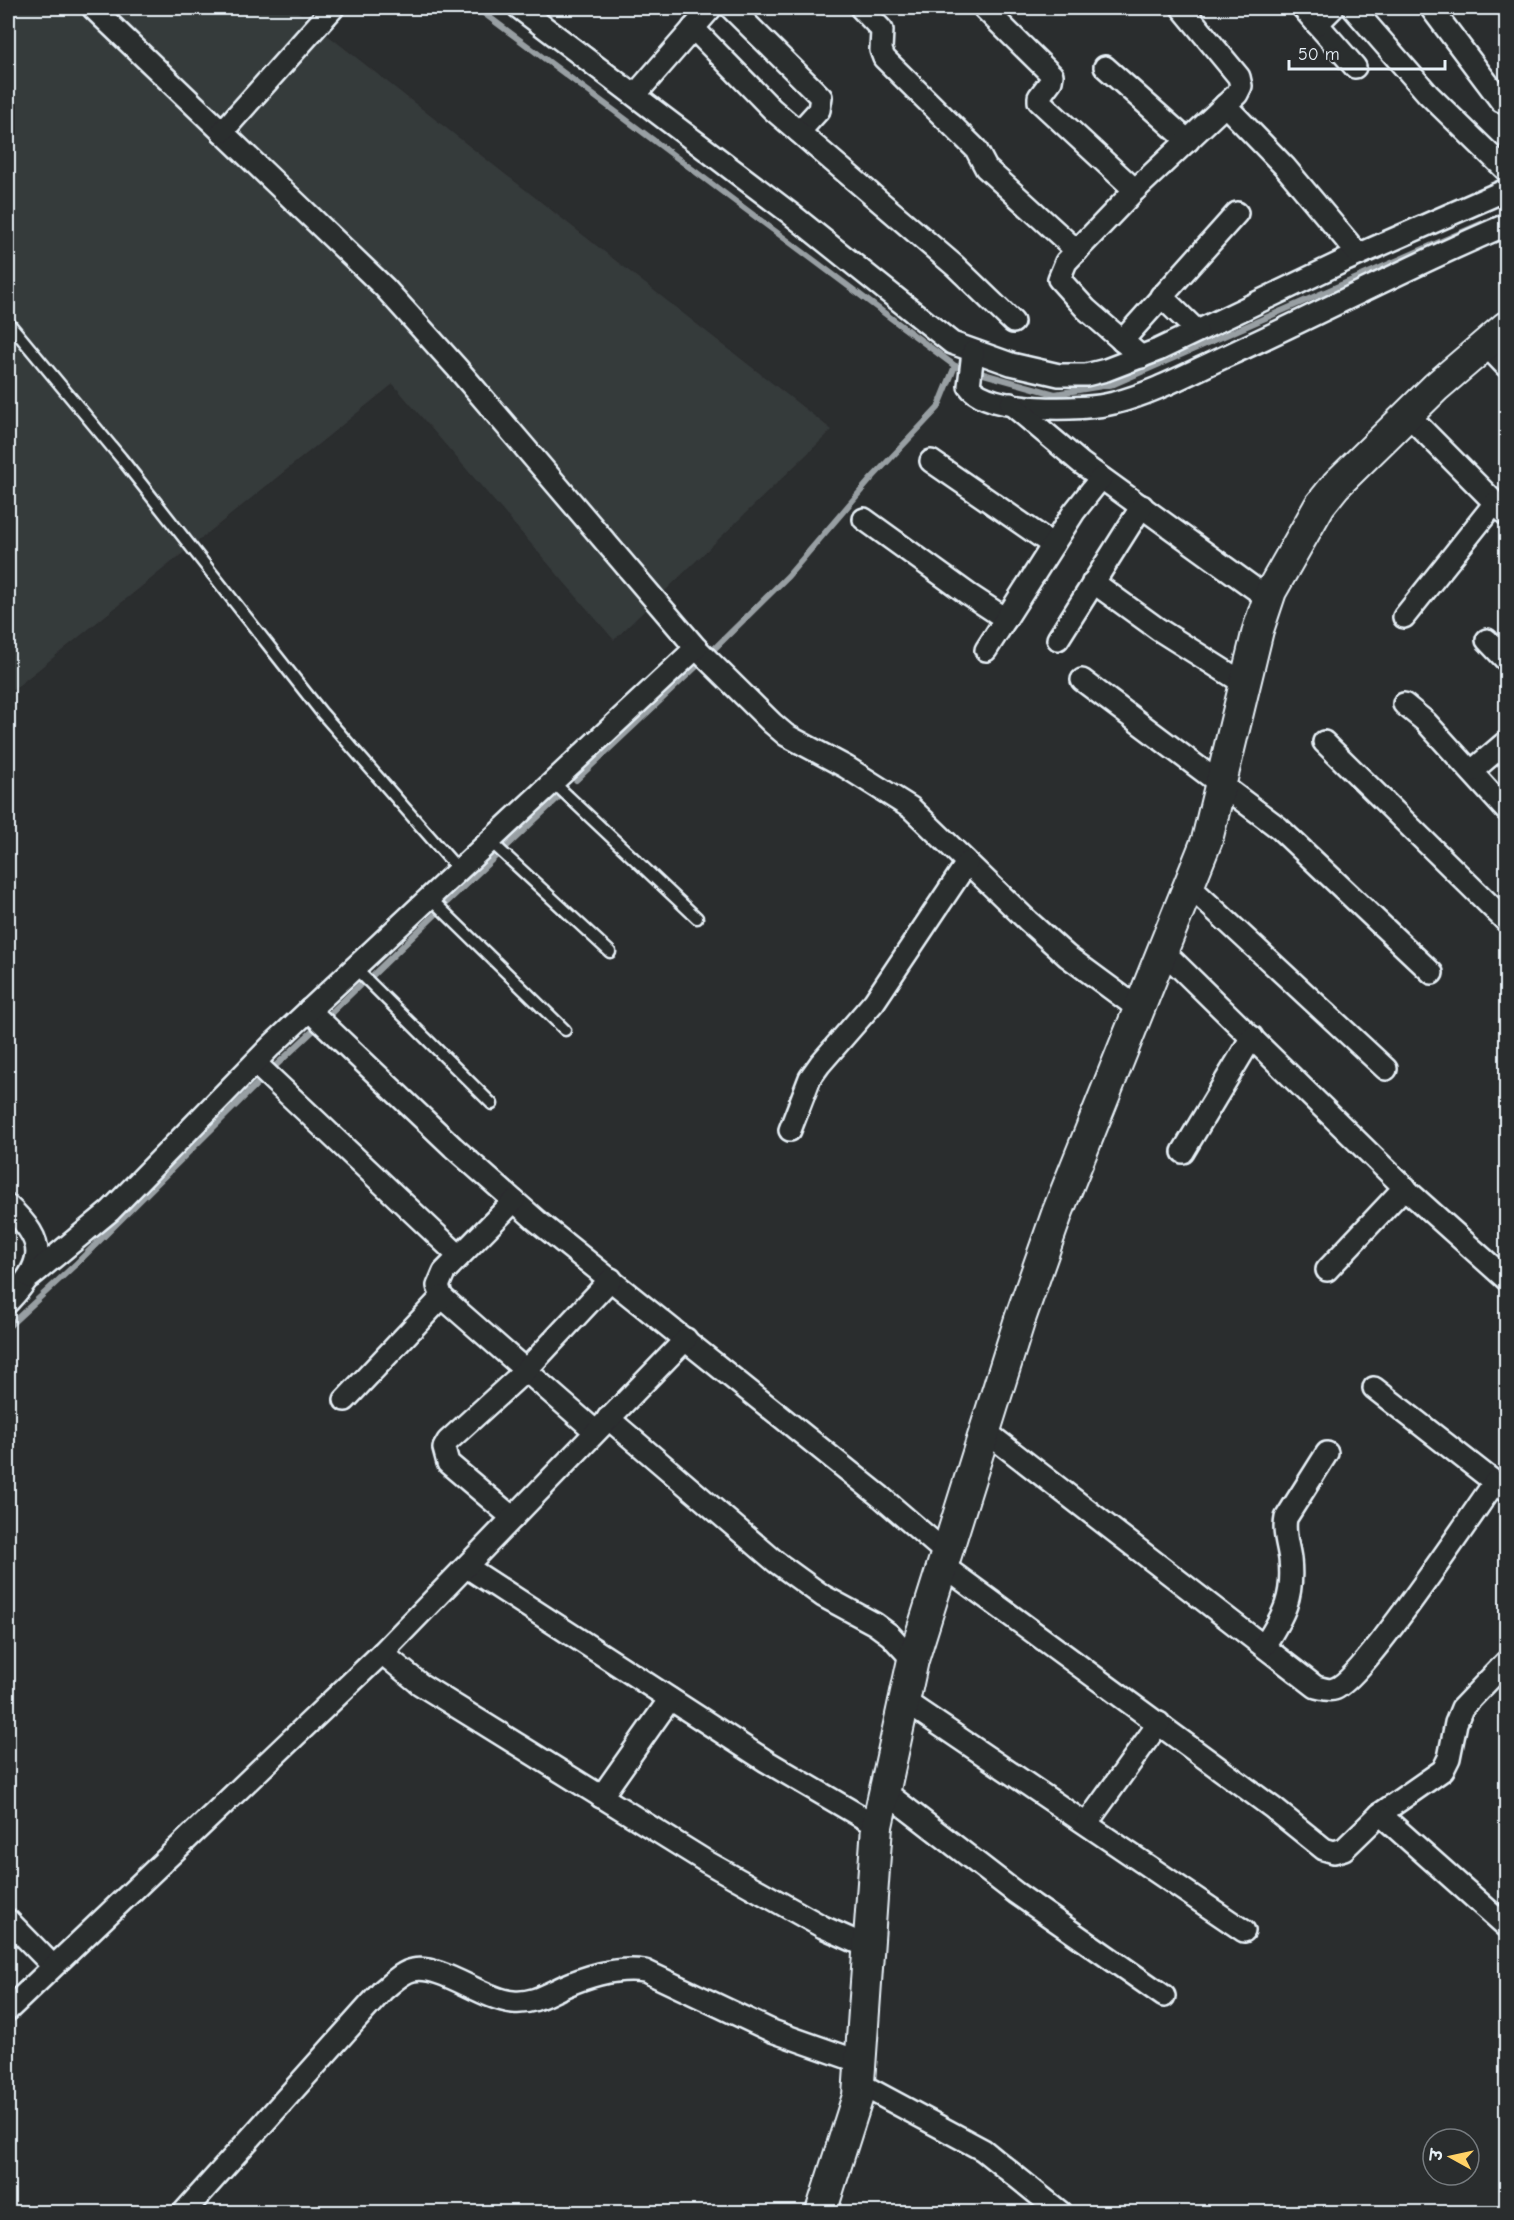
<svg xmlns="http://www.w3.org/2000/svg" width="1514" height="2220" viewBox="0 0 1514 2220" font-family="'Comic Neue','Playpen Sans Deva',sans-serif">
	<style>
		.built { fill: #363a3b }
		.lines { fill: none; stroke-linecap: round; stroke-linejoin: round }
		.stream { stroke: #989fa3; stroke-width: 6 }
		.lane-casing { stroke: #e8f1f8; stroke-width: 15 }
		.street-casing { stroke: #e8f1f8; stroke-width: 26 }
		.secondary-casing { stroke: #e8f1f8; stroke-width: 34 }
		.lane { stroke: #2a2d2e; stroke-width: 10 }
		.street { stroke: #2a2d2e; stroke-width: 21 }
		.secondary { stroke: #2a2d2e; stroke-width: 30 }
	</style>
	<rect width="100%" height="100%" fill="#2a2d2e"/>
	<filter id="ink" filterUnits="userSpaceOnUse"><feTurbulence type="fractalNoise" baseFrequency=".0167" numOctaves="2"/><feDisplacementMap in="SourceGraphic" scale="12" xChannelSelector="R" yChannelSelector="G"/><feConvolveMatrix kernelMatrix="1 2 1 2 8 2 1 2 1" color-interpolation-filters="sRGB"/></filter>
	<g filter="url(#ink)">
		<!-- built -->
		<polygon class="built" points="8,8 293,8 832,430 614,640 393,384 8,694"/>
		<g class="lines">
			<!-- stream -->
			<g class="stream">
				<polyline points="477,8 955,366 1055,394 1114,384 1506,213"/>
				<polyline points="711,652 788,576 871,479 938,408 955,366"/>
				<polyline points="576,780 700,663"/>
				<polyline points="505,848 561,795"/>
				<polyline points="447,902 498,854"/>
				<polyline points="373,975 437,913"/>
				<polyline points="327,1017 361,984"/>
				<polyline points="271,1070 316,1028"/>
				<polyline points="8,1327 77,1263 264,1077"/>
			</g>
			<defs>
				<g id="lane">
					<polyline points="8,322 121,458 321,712 458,869"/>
					<polyline points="554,783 697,918"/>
					<polyline points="490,841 610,952"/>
					<polyline points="429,897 565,1030"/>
					<polyline points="355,968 492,1104"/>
				</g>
				<g id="street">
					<polyline points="93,8 385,288 457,368 696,648 772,723 786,735 846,767 911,808 1028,921 1067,956 1139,1009"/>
					<polyline points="519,8 791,214 952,343 1011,364 1059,375 1086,375 1106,370 1158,350 1344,261 1506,190"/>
					<polyline points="731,8 821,97 819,110 799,132"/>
					<polyline points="861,8 882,30 881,50 884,58 976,149 986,168 1077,251"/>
					<polyline points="984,8 1052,75 1051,81 1039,97 1039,101 1135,190"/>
					<polyline points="1303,8 1355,67"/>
					<polyline points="1353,8 1428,94 1506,170"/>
					<polyline points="1431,8 1501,101"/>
					<polyline points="1317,24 1333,8"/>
					<polyline points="693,28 772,109 955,266 1013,322"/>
					<polyline points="1105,67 1188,141"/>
					<polyline points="635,95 711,8"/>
					<polyline points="1225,105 1285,167 1358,254"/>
					<polyline points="222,132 333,8"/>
					<polyline points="1161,296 1197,331"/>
					<polyline points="1122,341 1237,213"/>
					<polyline points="1486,345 1506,366"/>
					<path d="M973,352l-4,34c18,27 116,25 145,17 40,-10 79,-32 117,-49 92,-42 182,-90 275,-129"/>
					<polyline points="1141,357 1086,309 1059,279 1066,262 1135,190 1237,94 1241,86 1239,77 1182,8"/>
					<polyline points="1011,404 1081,463 1269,599"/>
					<polyline points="1408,415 1506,514"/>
					<polyline points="931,461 1053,545"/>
					<polyline points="864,519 968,594 1006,619"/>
					<polyline points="1093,582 1158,629 1245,684"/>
					<polyline points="1404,617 1495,503"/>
					<polyline points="1058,639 1142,506"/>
					<polyline points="1487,640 1506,660"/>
					<polyline points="986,650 1074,512 1101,478"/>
					<polyline points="1082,680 1279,828 1432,973"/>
					<polyline points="1404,704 1426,722 1506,810"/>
					<polyline points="1324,742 1506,921"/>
					<polyline points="1472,771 1506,742"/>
					<polyline points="1189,886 1386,1069"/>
					<polyline points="1162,950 1410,1193 1506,1279"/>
					<polyline points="309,1010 453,1147 537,1221 881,1497 945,1552"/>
					<polyline points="255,1063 459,1256"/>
					<polyline points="790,1130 810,1078 820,1064 874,1002 967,863"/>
					<polyline points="1183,1152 1252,1037"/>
					<polyline points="514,1201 444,1272 438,1286 442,1297 595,1431"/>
					<path d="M8,1206c41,38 36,57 0,96"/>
					<polyline points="1327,1270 1405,1187"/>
					<polyline points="30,1277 110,1211 271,1046 696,648"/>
					<polyline points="1374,1388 1506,1491"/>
					<polyline points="345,1400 442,1297"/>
					<polyline points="608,1418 776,1562 823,1596 875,1624 890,1635 913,1660"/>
					<path d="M985,1431l331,256c5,1 13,4 18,2 27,-7 138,-175 161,-207"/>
					<polyline points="513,1518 448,1463 444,1448 448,1441 525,1371 611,1279"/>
					<polyline points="942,1565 1273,1808 1324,1849 1334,1852 1344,1849 1380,1814 1443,1770 1449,1758 1456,1723 1462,1708 1506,1662"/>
					<polyline points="467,1567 766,1761 877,1826"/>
					<path d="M1264,1646c20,-31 30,-49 26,-87 -2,-15 -7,-27 -4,-41l41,-65"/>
					<polyline points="382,1653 420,1684 707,1862 823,1927 868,1947"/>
					<polyline points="903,1700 1244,1931"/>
					<polyline points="884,1791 1016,1893 1164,1996"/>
					<polyline points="601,1797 670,1699"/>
					<polyline points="1380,1814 1506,1926"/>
					<polyline points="1087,1823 1159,1723"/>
					<polyline points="8,1920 52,1965"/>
					<polyline points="8,2010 382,1653 686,1339"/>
					<polyline points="860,2084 983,2150 1060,2212"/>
					<path d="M184,2212l199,-222c9,-7 19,-18 30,-20 28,-6 69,29 100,32 20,2 34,-8 52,-16 25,-11 52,-19 80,-15l127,60 91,32"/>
				</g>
				<polyline id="secondary" points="821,2212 858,2096 877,1826 913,1660 1020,1319 1058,1211 1207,840 1258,630 1271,591 1320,505 1336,485 1436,387 1506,327"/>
			</defs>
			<!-- lane casing -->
			<use href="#lane" class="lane-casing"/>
			<!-- street casing -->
			<use href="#street" class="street-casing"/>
			<!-- secondary casing -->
			<use href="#secondary" class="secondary-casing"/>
			<!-- lane -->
			<use href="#lane" class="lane"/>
			<!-- street -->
			<use href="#street" class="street"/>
			<!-- secondary -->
			<use href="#secondary" class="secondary"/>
		</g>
	</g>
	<!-- margin -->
	<rect width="1514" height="2220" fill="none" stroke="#2a2d2e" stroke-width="30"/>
	<rect x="15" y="15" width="1484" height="2190" fill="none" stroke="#e8f1f8" stroke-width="2" filter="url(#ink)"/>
	<!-- north arrow -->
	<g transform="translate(1451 2157) rotate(278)"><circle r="28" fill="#2a2d2e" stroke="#767b7f" stroke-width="1.5"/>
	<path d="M0-4.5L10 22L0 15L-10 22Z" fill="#ffd166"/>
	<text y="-9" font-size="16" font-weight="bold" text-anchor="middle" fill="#e8f1f8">उ</text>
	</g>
	<!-- scale -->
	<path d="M1289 60v9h156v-9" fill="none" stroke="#e8f1f8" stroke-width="3"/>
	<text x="1298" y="60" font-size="18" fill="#e8f1f8" stroke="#2a2d2e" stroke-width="4.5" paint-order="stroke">50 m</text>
</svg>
